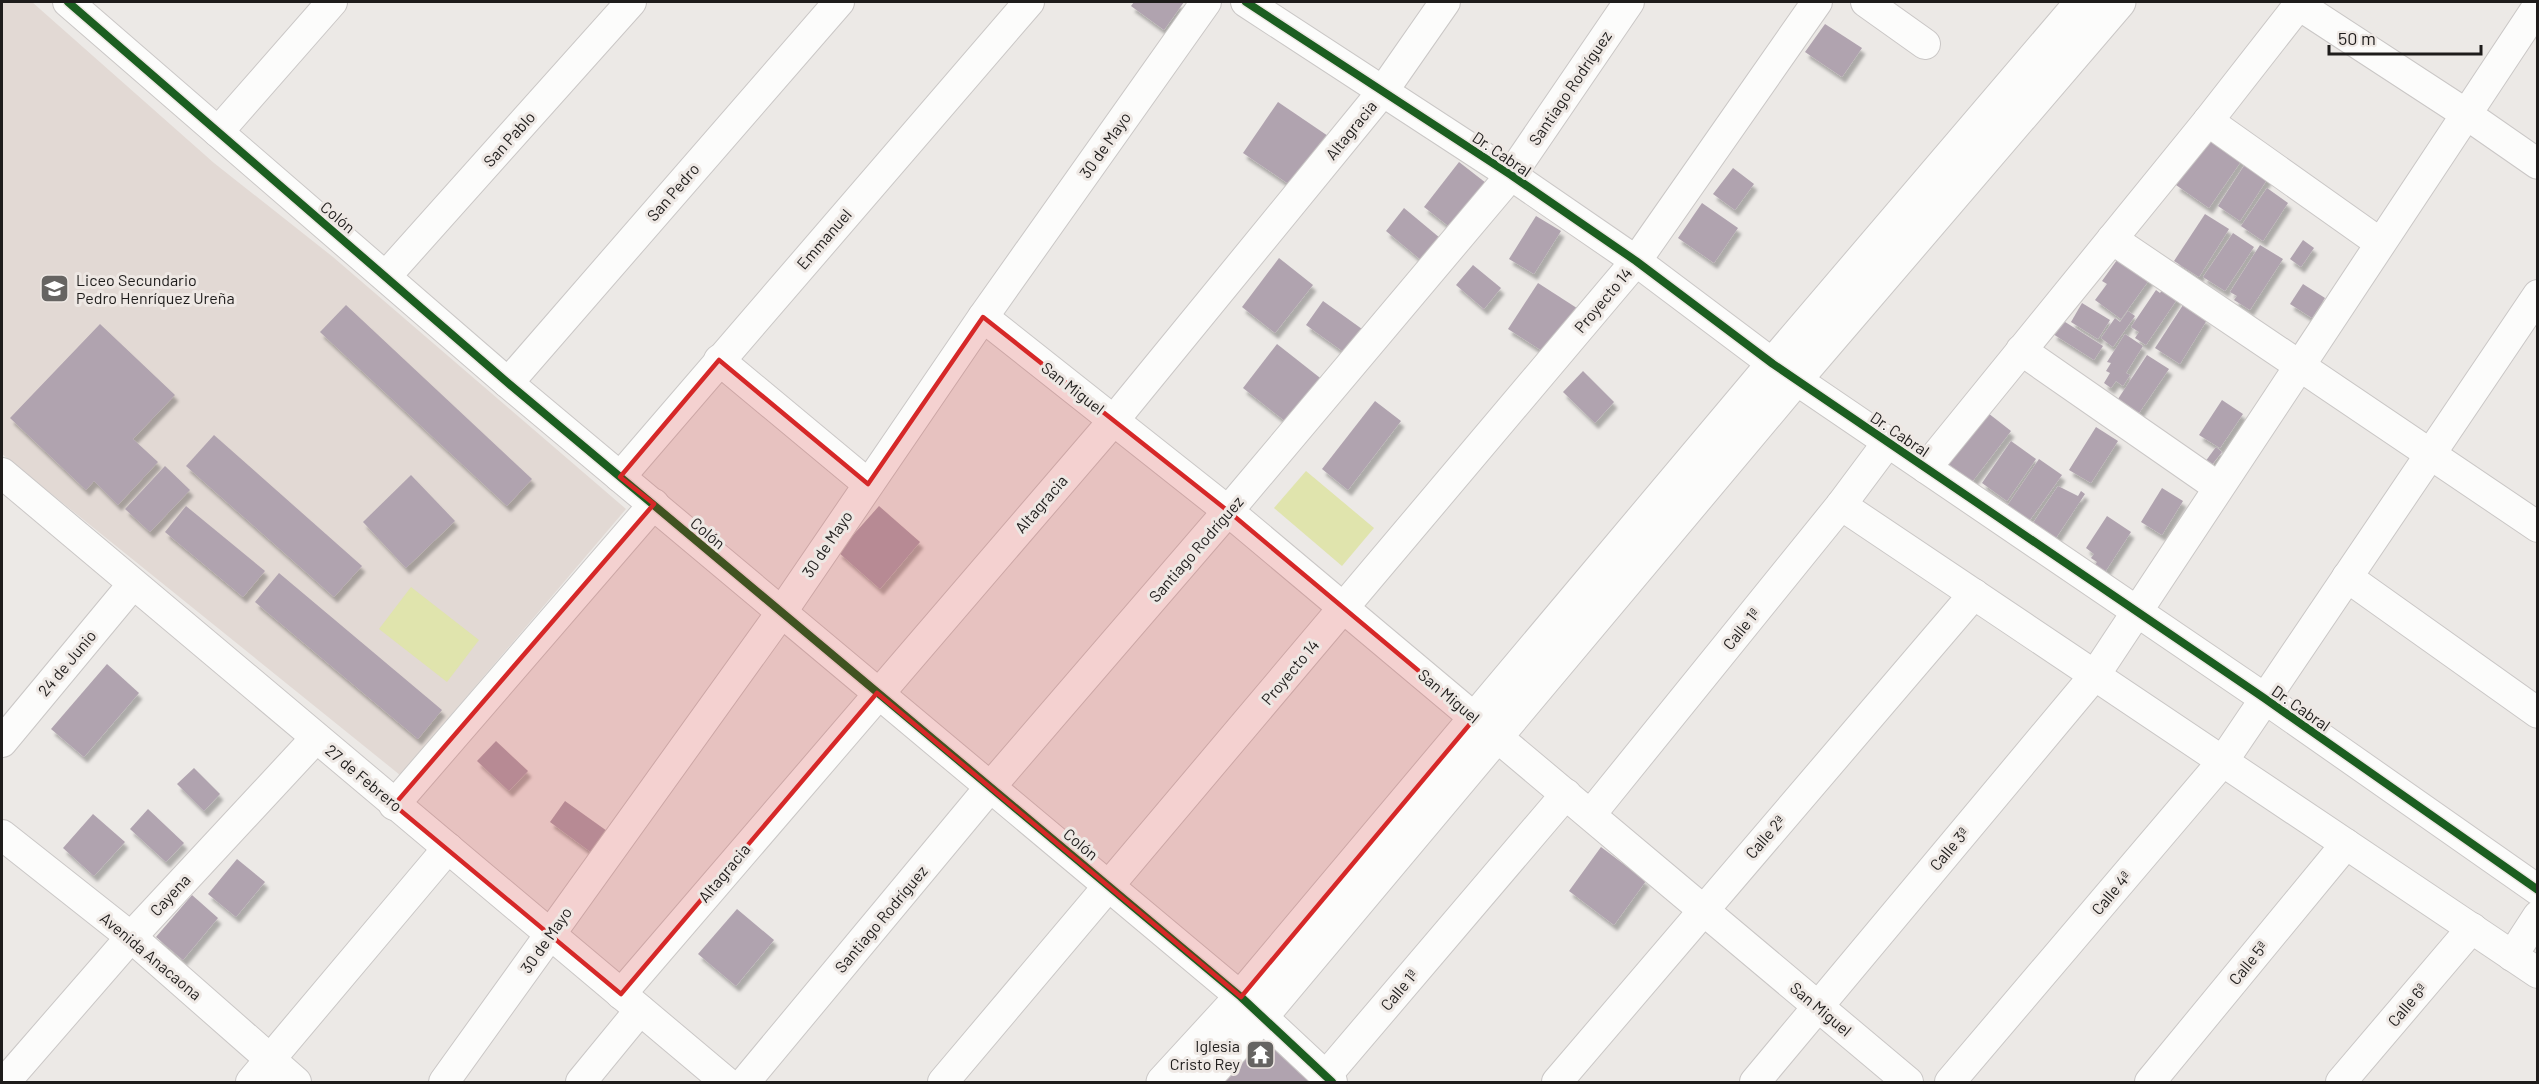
<svg xmlns="http://www.w3.org/2000/svg" width="2539" height="1084" viewBox="0 0 2539 1084" font-family="Barlow,sans-serif">
	<style>
		.built { fill: #e2d9d4 }
		.green { fill: #e0e4ad }
		.building { fill: #b0a3af; filter: url(#shadow) }
		.lines { fill: none; stroke-linecap: round; stroke-linejoin: round }
		.minor-casing { stroke: #cac7c6; stroke-width: 32 }
		.major-casing { stroke: #cac7c6; stroke-width: 35 }
		.minor { stroke: #fcfcfb; stroke-width: 30 }
		.major { stroke: #fcfcfb; stroke-width: 33 }
		.cycleway-casing { stroke: #eee8e4; stroke-width: 11 }
		.cycleway { stroke: #1b5e20; stroke-width: 8 }
		.marked { fill: #d62828; fill-opacity: 0.2; stroke: #d62828; stroke-width: 4.5; stroke-linejoin: round }
		.labels { text-anchor: middle; stroke-width: 6; stroke-linejoin: round; paint-order: stroke }
		.street-label { font-size: 16px; fill: #1e1c1b; stroke: #eee8e4 }
		.poi-label { font-size: 16px; fill: #1e1c1b; stroke: #eee8e4; text-anchor: start }
	</style>
	<defs>
		<filter id="shadow"><feDropShadow dx="3.5" dy="6" stdDeviation="1.5" flood-color="#0004"/></filter>
	</defs>
	<rect width="100%" height="100%" fill="#ece9e6"/>
	<!-- built -->
	<polygon class="built" points="2,2 32,2 214,163 333,257 626,509 400,775 2,454"/>
	<!-- green -->
	<g class="green">
		<polygon points="1306,471 1374,528 1342,566 1274,508"/>
		<polygon points="411,587 479,640 447,682 379,629"/>
	</g>
	<!-- building -->
	<g class="building">
		<polygon points="1134,2 1184,2 1164,30 1131,6"/>
		<polygon points="1825,24 1862,48 1842,77 1805,52"/>
		<polygon points="1278,102 1331,138 1296,189 1243,153"/>
		<polygon points="2210,135 2244,157 2209,208 2176,185"/>
		<polygon points="2249,158 2272,172 2240,221 2218,206"/>
		<polygon points="1459,162 1486,183 1451,228 1424,207"/>
		<polygon points="1733,168 1754,184 1735,210 1713,194"/>
		<polygon points="2267,188 2288,203 2263,241 2241,226"/>
		<polygon points="1702,203 1738,228 1714,263 1678,238"/>
		<polygon points="1404,208 1440,238 1421,260 1386,231"/>
		<polygon points="2205,214 2229,229 2199,277 2174,261"/>
		<polygon points="1536,216 1561,231 1534,274 1509,259"/>
		<polygon points="2233,233 2254,247 2225,291 2203,277"/>
		<polygon points="2303,240 2314,248 2301,267 2290,259"/>
		<polygon points="2260,245 2283,259 2250,310 2234,300 2237,296 2230,292"/>
		<polygon points="2122,253 2152,276 2121,319 2095,300 2107,284 2102,281"/>
		<polygon points="1279,258 1313,285 1275,333 1242,307"/>
		<polygon points="1473,265 1501,288 1484,309 1456,285"/>
		<polygon points="1538,283 1583,312 1553,358 1508,329"/>
		<polygon points="2303,284 2325,298 2312,318 2290,304"/>
		<polygon points="2166,285 2180,295 2146,345 2135,338 2139,332 2131,327 2156,290 2160,293"/>
		<polygon points="1323,301 1362,329 1345,353 1306,325"/>
		<polygon points="2082,303 2110,320 2098,339 2071,322"/>
		<polygon points="346,305 532,479 507,506 320,332"/>
		<polygon points="2183,305 2207,320 2180,364 2155,348"/>
		<polygon points="2128,311 2135,316 2113,347 2101,338 2115,318 2120,322"/>
		<polygon points="2062,320 2103,346 2094,360 2053,334"/>
		<polygon points="100,324 175,395 133,439 158,462 118,505 94,481 86,490 10,418"/>
		<polygon points="2125,334 2143,346 2126,373 2130,375 2123,386 2116,381 2111,388 2104,383 2110,373 2106,371 2111,363 2107,362"/>
		<polygon points="1277,344 1324,381 1290,425 1243,388"/>
		<polygon points="2147,355 2169,369 2139,413 2118,399"/>
		<polygon points="1583,371 1614,402 1595,423 1563,392"/>
		<polygon points="2222,400 2243,414 2220,448 2199,435"/>
		<polygon points="1375,401 1401,421 1348,490 1322,469"/>
		<polygon points="1988,413 2011,431 1972,482 1948,464"/>
		<polygon points="2096,427 2118,441 2091,483 2069,470"/>
		<polygon points="214,435 362,566 334,597 186,466"/>
		<polygon points="2011,441 2036,459 2007,501 1982,483"/>
		<polygon points="2216,447 2222,452 2211,466 2205,462"/>
		<polygon points="2039,459 2062,475 2027,524 2005,509"/>
		<polygon points="165,466 190,490 150,532 125,509"/>
		<polygon points="411,475 455,521 406,568 363,522"/>
		<polygon points="2058,486 2078,496 2081,491 2085,494 2054,541 2031,526"/>
		<polygon points="2162,488 2183,501 2162,535 2141,522"/>
		<polygon points="186,506 265,571 243,597 165,532"/>
		<polygon points="879,506 920,542 880,589 838,552"/>
		<polygon points="2107,516 2131,532 2105,572 2095,565 2097,562 2091,558 2094,554 2086,548"/>
		<polygon points="279,573 442,710 418,739 255,602"/>
		<polygon points="107,664 139,693 84,757 51,729"/>
		<polygon points="496,741 528,771 509,791 477,761"/>
		<polygon points="194,768 220,794 204,811 177,784"/>
		<polygon points="565,801 607,831 592,853 550,822"/>
		<polygon points="148,809 184,843 166,862 130,829"/>
		<polygon points="93,814 125,842 94,876 63,848"/>
		<polygon points="1601,847 1646,881 1614,925 1569,891"/>
		<polygon points="237,859 265,882 236,917 208,894"/>
		<polygon points="192,895 218,918 183,960 156,937"/>
		<polygon points="737,909 774,940 736,986 698,954"/>
		<polygon points="1257,1028 1322,1082 1211,1082"/>
	</g>
	<g class="lines">
		<defs>
			<g id="minor">
				<polyline points="68,2 508,383 1241,997 1332,1082"/>
				<polyline points="1246,2 1511,175 1636,261 1773,364 2264,698 2538,890"/>
				<polyline points="1866,2 1925,44"/>
				<polyline points="2299,5 2466,114 2538,164"/>
				<polyline points="2208,121 2380,243"/>
				<polyline points="218,132 332,2"/>
				<polyline points="2112,239 2538,527"/>
				<polyline points="386,276 631,2"/>
				<polyline points="983,317 1228,511 1908,1082"/>
				<polyline points="2021,350 2218,487"/>
				<polyline points="719,360 868,484"/>
				<polyline points="508,383 839,2"/>
				<polyline points="1926,468 2208,121 2301,2"/>
				<polyline points="2,473 726,1082"/>
				<polyline points="620,477 1029,2"/>
				<polyline points="1841,505 2538,973"/>
				<polyline points="2347,577 2538,713"/>
				<polyline points="2,742 133,584"/>
				<polyline points="394,805 654,504"/>
				<polyline points="1591,814 1841,505 1888,442"/>
				<polyline points="2,835 131,937 296,1082"/>
				<polyline points="2512,956 2538,916"/>
				<polyline points="621,994 1114,420 1383,91 1445,2"/>
				<polyline points="1325,1077 1566,794"/>
				<polyline points="5,1082 131,937 316,738"/>
				<polyline points="251,1082 448,848"/>
				<polyline points="444,1082 781,613 983,317 1206,2"/>
				<polyline points="581,1082 640,1010"/>
				<polyline points="745,1082 991,786 1228,511 1511,175 1629,2"/>
				<polyline points="943,1082 1636,261 1817,2"/>
				<polyline points="1557,1082 1974,594"/>
				<polyline points="1755,1082 2095,675 2538,6"/>
				<polyline points="1950,1082 2223,761 2538,295"/>
				<polyline points="2150,1082 2346,844"/>
				<polyline points="2341,1082 2472,928"/>
			</g>
			<g id="major">
				<polyline points="1163,1082 1241,997 1773,364 2082,2"/>
				<polyline points="1202,1082 1261,1017 1796,379 2119,2"/>
			</g>
		</defs>
		<!-- minor casing -->
		<use href="#minor" class="minor-casing"/>
		<!-- major casing -->
		<use href="#major" class="major-casing"/>
		<!-- minor -->
		<use href="#minor" class="minor"/>
		<!-- major -->
		<use href="#major" class="major"/>
		<defs>
			<g id="cycleway">
				<polyline points="68,2 508,383 1241,997 1332,1082"/>
				<polyline points="1246,2 1511,175 1636,261 1773,364 2264,698 2538,890"/>
			</g>
		</defs>
		<!-- cycleway casing -->
		<use href="#cycleway" class="cycleway-casing"/>
		<!-- cycleway -->
		<use href="#cycleway" class="cycleway"/>
	</g>
	<!-- marked area -->
	<path class="marked" d="M983,317l245,194 247,207 -234,279 -364,-304 -256,301 -227,-189 260,-301 -34,-27 99,-117 149,124z"/>
	<!-- icons -->
	<defs>
		<symbol id="school-square" viewBox="-11 -11 22 22"><rect x="-9" y="-9" width="18" height="18" rx="4" fill="#666462" stroke="#eee8e4"/><path d="M0-5L7-2L0 1L-7-2ZM-4 1L0 2.5L4 1V4Q0 6-4 4Z" fill="#fff"/></symbol>
		<symbol id="temple-square" viewBox="-11 -11 22 22"><rect x="-9" y="-9" width="18" height="18" rx="4" fill="#666462" stroke="#eee8e4"/><path d="M0-6L5-2H3V0L6.5 2.5H4V6H1.5V3h-3V6H-4V2.5H-6.5L-3 0V-2H-5Z" fill="#fff"/></symbol>
	</defs>
	<g fill-rule="evenodd">
		<use href="#school-square" x="38" y="272" width="33" height="33"/>
		<use href="#temple-square" x="1244" y="1038" width="33" height="33"/>
	</g>
	<g class="labels">
		<!-- street labels -->
		<g class="street-label">
			<text transform="translate(1570 88) rotate(-56)" y="6">Santiago Rodríguez</text>
			<text transform="translate(1351 130) rotate(-51)" y="6">Altagracia</text>
			<text transform="translate(509 139) rotate(-48)" y="6">San Pablo</text>
			<text transform="translate(1105 145) rotate(-55)" y="6">30 de Mayo</text>
			<text transform="translate(1502 154) rotate(34)" y="6">Dr. Cabral</text>
			<text transform="translate(673 192) rotate(-49)" y="6">San Pedro</text>
			<text transform="translate(338 217) rotate(40)" y="6">Colón</text>
			<text transform="translate(824 239) rotate(-49)" y="6">Emmanuel</text>
			<text transform="translate(1603 300) rotate(-50)" y="6">Proyecto 14</text>
			<text transform="translate(1073 388) rotate(38)" y="6">San Miguel</text>
			<text transform="translate(1900 434) rotate(34)" y="6">Dr. Cabral</text>
			<text transform="translate(1041 504) rotate(-49)" y="6">Altagracia</text>
			<text transform="translate(708 533) rotate(40)" y="6">Colón</text>
			<text transform="translate(827 544) rotate(-56)" y="6">30 de Mayo</text>
			<text transform="translate(1196 549) rotate(-49)" y="6">Santiago Rodríguez</text>
			<text transform="translate(1741 629) rotate(-51)" y="6">Calle 1ª</text>
			<text transform="translate(67 663) rotate(-50)" y="6">24 de Junio</text>
			<text transform="translate(1290 672) rotate(-50)" y="6">Proyecto 14</text>
			<text transform="translate(1449 696) rotate(40)" y="6">San Miguel</text>
			<text transform="translate(2301 708) rotate(35)" y="6">Dr. Cabral</text>
			<text transform="translate(364 778) rotate(40)" y="6">27 de Febrero</text>
			<text transform="translate(1765 837) rotate(-49)" y="6">Calle 2ª</text>
			<text transform="translate(1081 844) rotate(40)" y="6">Colón</text>
			<text transform="translate(1949 849) rotate(-50)" y="6">Calle 3ª</text>
			<text transform="translate(724 873) rotate(-50)" y="6">Altagracia</text>
			<text transform="translate(2111 893) rotate(-50)" y="6">Calle 4ª</text>
			<text transform="translate(170 895) rotate(-47)" y="6">Cayena</text>
			<text transform="translate(881 919) rotate(-50)" y="6">Santiago Rodríguez</text>
			<text transform="translate(546 940) rotate(-55)" y="6">30 de Mayo</text>
			<text transform="translate(151 956) rotate(40)" y="6">Avenida Anacaona</text>
			<text transform="translate(2248 963) rotate(-51)" y="6">Calle 5ª</text>
			<text transform="translate(1399 990) rotate(-50)" y="6">Calle 1ª</text>
			<text transform="translate(2407 1005) rotate(-50)" y="6">Calle 6ª</text>
			<text transform="translate(1821 1009) rotate(40)" y="6">San Miguel</text>
		</g>
		<!-- poi labels -->
		<g class="poi-label">
			<text x="76" y="286">Liceo Secundario<tspan x="76" dy="18">Pedro Henríquez Ureña</tspan></text>
			<text x="1240" y="1052" text-anchor="end">Iglesia<tspan x="1240" dy="18">Cristo Rey</tspan></text>
		</g>
	</g>
	<!-- border -->
	<rect width="2539" height="1084" fill="none" stroke="#1e1c1b" stroke-width="6"/>
	<!-- scale -->
	<path d="M2329 45v9h152v-9" fill="none" stroke="#1e1c1b" stroke-width="3"/>
	<text x="2338" y="45" font-size="18" fill="#1e1c1b" stroke="#eee8e4" stroke-width="4.5" paint-order="stroke">50 m</text>
</svg>
